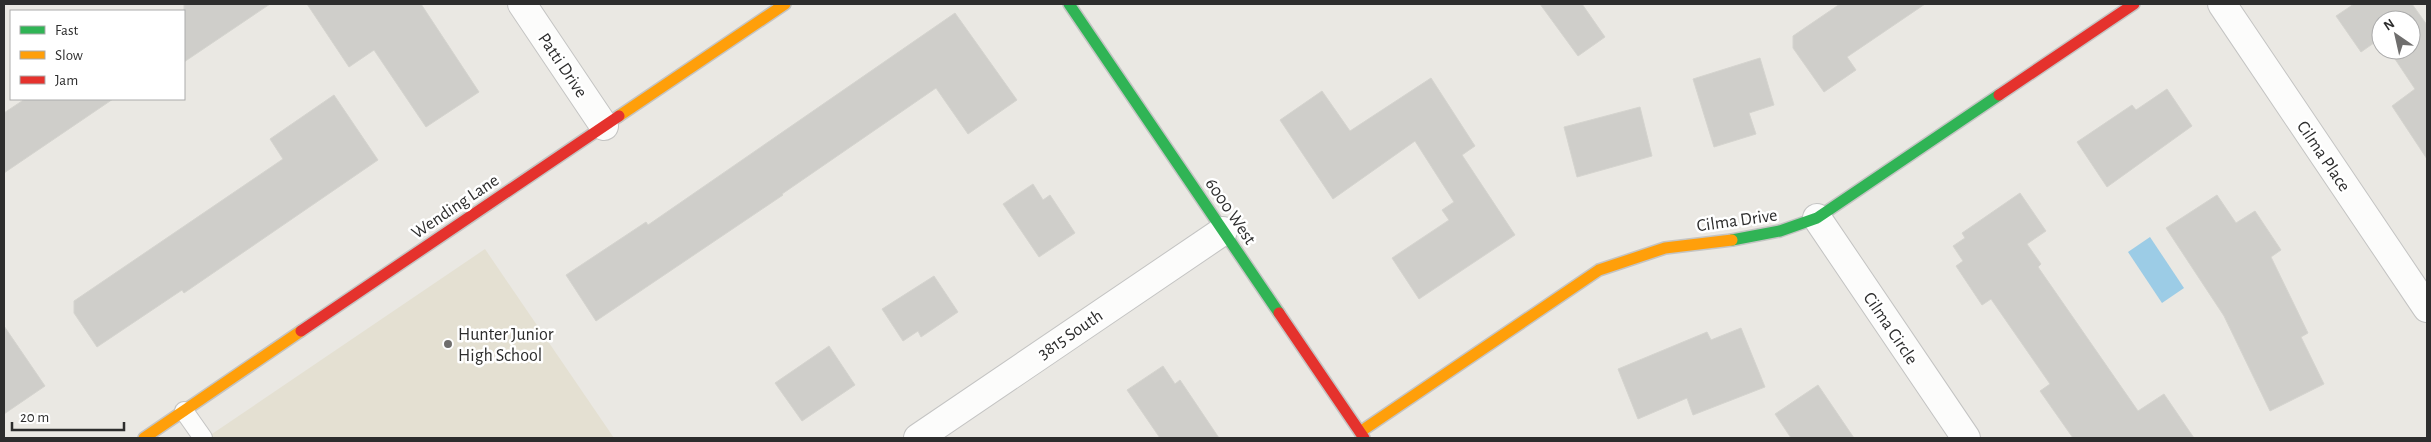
<svg xmlns="http://www.w3.org/2000/svg" width="2431" height="442" viewBox="0 0 2431 442" font-family="'Alegreya Sans',sans-serif">
	<style>
		.education { fill: #e4e0d2 }
		.water { fill: #9ccce6 }
		.building { fill: #cfceca; stroke: #d5d4cf }
		.lines { fill: none; stroke-linecap: round; stroke-linejoin: round }
		.lane-casing { stroke: #c4c4c3; stroke-width: 20 }
		.street-casing { stroke: #c4c4c3; stroke-width: 30 }
		.fast-casing { stroke: #c4c4c3; stroke-width: 14 }
		.slow-casing { stroke: #c4c4c3; stroke-width: 14 }
		.jam-casing { stroke: #c4c4c3; stroke-width: 14 }
		.lane { stroke: #fcfcfb; stroke-width: 18 }
		.street { stroke: #fcfcfb; stroke-width: 28 }
		.fast { stroke: #30b455; stroke-width: 11 }
		.slow { stroke: #ff9f0a; stroke-width: 11 }
		.jam { stroke: #e5322d; stroke-width: 11 }
		.poi-dot { fill: #6f6e6d; stroke: #fff; stroke-width: 2 }
		.labels { text-anchor: middle; stroke-width: 5; stroke-linejoin: round; paint-order: stroke }
		.street-label { font-size: 18px; fill: #2d2d2d; stroke: #fff }
		.poi-label { font-size: 18px; fill: #2d2d2d; stroke: #fff; text-anchor: start }
	</style>
	<rect width="100%" height="100%" fill="#eae8e3"/>
	<!-- education -->
	<polygon class="education" points="485,249 614,438 206,438"/>
	<!-- water -->
	<polygon class="water" points="2150,237 2184,288 2162,303 2128,252"/>
	<!-- building -->
	<g class="building">
		<polygon points="184,4 270,4 184,62"/>
		<polygon points="307,4 421,4 479,92 426,127 374,50 349,67"/>
		<polygon points="1540,4 1582,4 1605,37 1578,56"/>
		<polygon points="1840,4 1925,4 1847,57 1856,70 1824,92 1793,48 1793,36"/>
		<polygon points="2354,4 2412,4 2427,25 2427,159 2392,106 2415,89 2389,50 2411,50 2411,20 2381,20 2381,38 2361,52 2336,16"/>
		<polygon points="955,13 1017,100 968,134 936,88 782,194 783,195 596,321 566,275 646,222 648,225"/>
		<polygon points="1760,58 1774,105 1749,113 1756,134 1714,147 1693,79"/>
		<polygon points="1431,78 1475,146 1462,155 1515,235 1419,299 1392,258 1449,220 1442,210 1454,202 1415,141 1333,199 1280,120 1322,91 1350,131"/>
		<polygon points="2167,89 2192,126 2107,187 2077,142 2132,105 2136,110"/>
		<polygon points="334,95 378,160 184,293 182,290 97,347 74,313 74,301 283,159 270,139"/>
		<polygon points="25,99 113,99 4,173 4,113"/>
		<polygon points="1640,107 1652,156 1577,177 1564,127"/>
		<polygon points="1033,184 1043,200 1050,195 1075,233 1039,257 1003,204"/>
		<polygon points="2020,193 2046,231 2027,244 2041,264 2038,267 2138,411 2164,394 2194,438 2073,438 2040,391 2050,384 1991,299 1982,305 1956,266 1963,261 1953,246 1965,238 1962,233"/>
		<polygon points="2217,195 2236,223 2255,211 2281,250 2271,257 2308,333 2301,337 2324,384 2270,411 2224,316 2166,228"/>
		<polygon points="934,276 958,312 921,337 918,331 903,341 882,309"/>
		<polygon points="4,326 45,386 4,414"/>
		<polygon points="1741,328 1765,387 1693,415 1687,398 1638,419 1618,369 1707,332 1711,340"/>
		<polygon points="829,346 855,385 802,421 775,383"/>
		<polygon points="1163,366 1175,384 1180,380 1219,438 1160,438 1127,390"/>
		<polygon points="1818,385 1854,438 1791,438 1775,414"/>
	</g>
	<g class="lines">
		<defs>
			<polyline id="lane" points="184,411 203,438"/>
			<g id="street">
				<polyline points="522,4 604,126"/>
				<polyline points="2222,4 2427,308"/>
				<polyline points="1817,218 1966,438"/>
				<polyline points="918,438 1223,231"/>
			</g>
			<g id="fast">
				<polyline points="1069,4 1279,313"/>
				<polyline points="1732,240 1780,231 1817,218 1999,95"/>
			</g>
			<g id="slow">
				<polyline points="619,116 785,4"/>
				<polyline points="1360,432 1599,270 1665,248 1732,240"/>
				<polyline points="144,438 301,331"/>
			</g>
			<g id="jam">
				<polyline points="1999,95 2134,4"/>
				<polyline points="1279,313 1364,438"/>
				<polyline points="301,331 619,116"/>
			</g>
		</defs>
		<!-- lane casing -->
		<use href="#lane" class="lane-casing"/>
		<!-- street casing -->
		<use href="#street" class="street-casing"/>
		<!-- fast casing -->
		<use href="#fast" class="fast-casing"/>
		<!-- slow casing -->
		<use href="#slow" class="slow-casing"/>
		<!-- jam casing -->
		<use href="#jam" class="jam-casing"/>
		<!-- lane -->
		<use href="#lane" class="lane"/>
		<!-- street -->
		<use href="#street" class="street"/>
		<!-- fast -->
		<use href="#fast" class="fast"/>
		<!-- slow -->
		<use href="#slow" class="slow"/>
		<!-- jam -->
		<use href="#jam" class="jam"/>
	</g>
	<!-- markers -->
	<circle class="poi-dot" cx="448" cy="344" r="5"/>
	<g class="labels">
		<!-- street labels -->
		<g class="street-label">
			<text transform="translate(563 65) rotate(56)" y="6">Patti Drive</text>
			<text transform="translate(2324 156) rotate(56)" y="6">Cilma Place</text>
			<text transform="translate(455 206) rotate(-34)" y="6">Wending Lane</text>
			<text transform="translate(1231 211) rotate(56)" y="6">6000 West</text>
			<text transform="translate(1737 220) rotate(-8)" y="6">Cilma Drive</text>
			<text transform="translate(1891 328) rotate(56)" y="6">Cilma Circle</text>
			<text transform="translate(1070 334) rotate(-34)" y="6">3815 South</text>
		</g>
		<!-- poi labels -->
		<g class="poi-label">
			<text x="458" y="340">Hunter Junior<tspan x="458" dy="21">High School</tspan></text>
		</g>
	</g>
	<!-- border -->
	<rect width="2431" height="442" fill="none" stroke="#2d2d2d" stroke-width="10"/>
	<!-- legend -->
	<rect x="10" y="10" width="175" height="90" fill="#ffffff" stroke="#ababab"/>
	<rect x="20" y="26" width="25" height="8" fill="#30b455" stroke="#ababab"/>
	<text x="55" y="35" font-size="15" fill="#2d2d2d">Fast</text>
	<rect x="20" y="51" width="25" height="8" fill="#ff9f0a" stroke="#ababab"/>
	<text x="55" y="60" font-size="15" fill="#2d2d2d">Slow</text>
	<rect x="20" y="76" width="25" height="8" fill="#e5322d" stroke="#ababab"/>
	<text x="55" y="85" font-size="15" fill="#2d2d2d">Jam</text>
	<!-- north arrow -->
	<g transform="translate(2396 35) rotate(326)"><circle r="24" fill="#ffffff" stroke="#ababab"/>
	<path d="M0-4L9 19L0 12L-9 19Z" fill="#6f6e6d"/>
	<text y="-8" font-size="14" font-weight="bold" text-anchor="middle" fill="#2d2d2d">N</text>
	</g>
	<!-- scale -->
	<path d="M12 422v8h112v-8" fill="none" stroke="#2d2d2d" stroke-width="2.5"/>
	<text x="20" y="422" font-size="15" fill="#2d2d2d" stroke="#ffffff" stroke-width="4" paint-order="stroke">20 m</text>
</svg>
